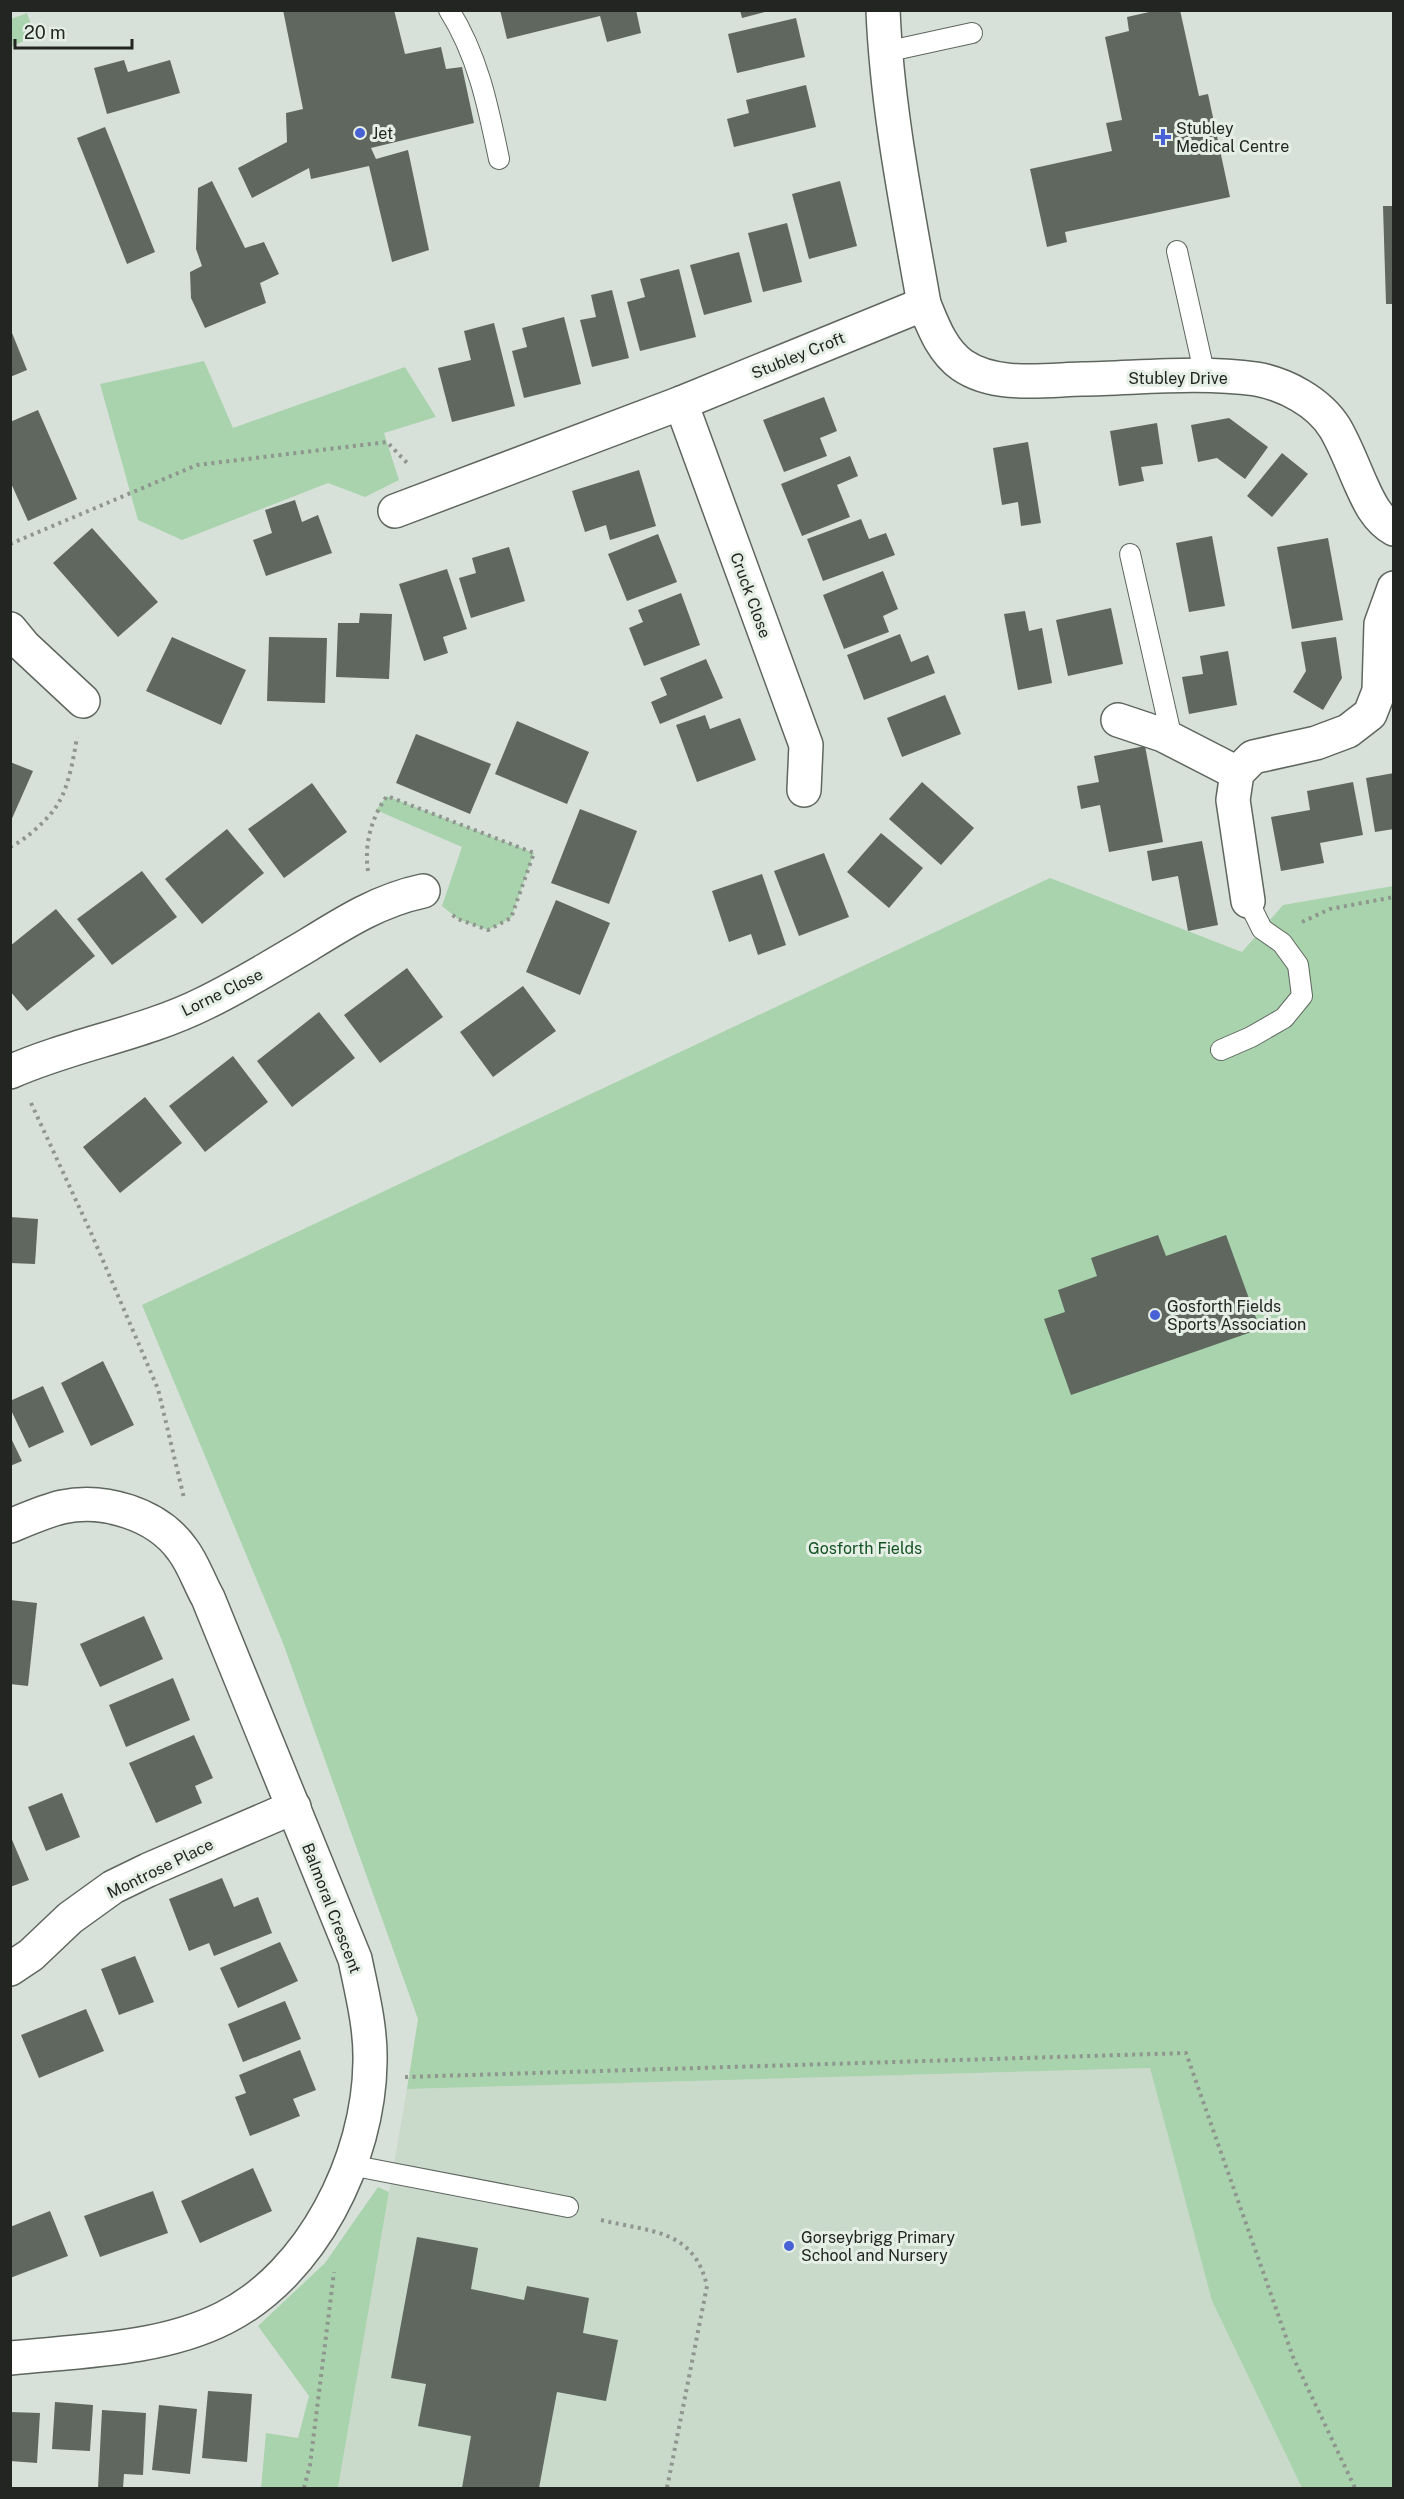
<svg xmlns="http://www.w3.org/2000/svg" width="1404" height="2499" viewBox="0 0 1404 2499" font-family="'Public Sans',sans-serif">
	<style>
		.built { fill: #c9d9ca }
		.green { fill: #a9d3ad }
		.building { fill: #5f675f }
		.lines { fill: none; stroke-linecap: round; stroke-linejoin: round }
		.lane-casing { stroke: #5e665f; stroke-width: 22 }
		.street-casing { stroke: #5e665f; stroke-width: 36 }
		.path { stroke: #8f958f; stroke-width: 4; stroke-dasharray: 3 4.5; stroke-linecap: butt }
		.lane { stroke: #fff; stroke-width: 20 }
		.street { stroke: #fff; stroke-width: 33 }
		.poi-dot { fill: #4862d6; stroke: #e5efe6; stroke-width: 2 }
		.labels { text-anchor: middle; stroke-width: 6; stroke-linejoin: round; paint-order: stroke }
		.poi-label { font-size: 16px; fill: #222522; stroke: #e5efe6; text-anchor: start }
		.street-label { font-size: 16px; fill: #222522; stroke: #e5efe6 }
		.park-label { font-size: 16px; fill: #145223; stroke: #e5efe6 }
	</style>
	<rect width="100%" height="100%" fill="#d8e1d9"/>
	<!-- built -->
	<polygon class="built" points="1150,2068 1212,2301 1302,2488 338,2488 407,2089"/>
	<!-- green -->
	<g class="green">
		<polygon points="27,13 35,36 11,47 11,19"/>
		<polygon points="204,361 233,428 405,367 436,417 384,433 399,480 365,497 328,483 182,540 138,520 100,384"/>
		<polygon points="387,796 534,853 511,918 488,930 458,919 442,906 462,847 376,810"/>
		<polygon points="1050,878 1242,952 1283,905 1393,886 1393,2488 1302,2488 1212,2301 1150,2068 407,2089 418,2019 283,1643 142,1305"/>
		<polygon points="378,2187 389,2192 338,2488 261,2488 266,2433 298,2438 309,2396 258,2326 325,2263"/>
	</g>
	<!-- building -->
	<g class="building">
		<polygon points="283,10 394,10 405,54 441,47 446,69 462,67 474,123 371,148 376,159 408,150 429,250 392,262 369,166 311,179 309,168 252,198 238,168 287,142 286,113 303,109"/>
		<polygon points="500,10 636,10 641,33 607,42 600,16 507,39"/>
		<polygon points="740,10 768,10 769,11 742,18"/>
		<polygon points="1158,10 1180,10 1199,96 1208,94 1230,197 1065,232 1067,242 1047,247 1030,169 1112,151 1106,123 1122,120 1105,37 1129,31 1127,17"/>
		<polygon points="796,18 805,57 737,73 728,34"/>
		<polygon points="124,60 128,72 170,60 180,93 107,114 94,68"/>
		<polygon points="806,85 816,127 734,147 727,119 749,113 746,100"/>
		<polygon points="105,127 155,252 127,264 77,138"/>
		<polygon points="212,181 245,248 264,242 279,274 260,283 266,303 205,328 191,298 190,272 202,266 196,249 198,188"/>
		<polygon points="840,181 857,246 809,259 792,194"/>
		<polygon points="1383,206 1394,206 1394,304 1386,304"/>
		<polygon points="787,223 802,282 763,292 748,233"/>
		<polygon points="739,252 752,302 704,315 690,265"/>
		<polygon points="679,269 696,337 640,351 627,302 645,297 640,279"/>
		<polygon points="612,290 629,358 592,367 580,320 596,317 591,295"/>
		<polygon points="564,317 581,384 524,398 512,351 527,347 522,328"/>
		<polygon points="494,323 515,406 452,422 438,368 471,360 464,331"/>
		<polygon points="10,328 27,370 10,377"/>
		<polygon points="824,397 837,431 820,438 827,456 784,472 763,420"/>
		<polygon points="38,410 77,499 28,521 10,481 10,422"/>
		<polygon points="1229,418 1268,447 1245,479 1217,458 1198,462 1191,425"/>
		<polygon points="1157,423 1163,464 1141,467 1144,481 1119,486 1110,431"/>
		<polygon points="1028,442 1041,523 1021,526 1018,502 1002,505 993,448"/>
		<polygon points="1282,453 1308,474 1272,517 1247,496"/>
		<polygon points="850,456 858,476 837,485 850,517 802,536 781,484"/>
		<polygon points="639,470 656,526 610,540 606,525 585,532 572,491"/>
		<polygon points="295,500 302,522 318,515 332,553 266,576 253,540 272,533 265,510"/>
		<polygon points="861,519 869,539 886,533 895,555 823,581 807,539"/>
		<polygon points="92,528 158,602 118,637 53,563"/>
		<polygon points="658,534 677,582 627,601 608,554"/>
		<polygon points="1212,536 1225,606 1189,612 1176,543"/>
		<polygon points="1328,538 1343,620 1292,629 1277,547"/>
		<polygon points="509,547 525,601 471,618 459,578 476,573 472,558"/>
		<polygon points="447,569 467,629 443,637 448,653 424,661 399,584"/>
		<polygon points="883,571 898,609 883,616 889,632 844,649 823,595"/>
		<polygon points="681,593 700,645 644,666 629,628 643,622 638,610"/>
		<polygon points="1111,608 1123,664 1068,676 1056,620"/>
		<polygon points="1025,611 1029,631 1042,628 1052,683 1018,690 1004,614"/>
		<polygon points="360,613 392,614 389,679 336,677 338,623 359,623"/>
		<polygon points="900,634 911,662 928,655 935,673 864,700 847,655"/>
		<polygon points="172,637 246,670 221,725 146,691"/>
		<polygon points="269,637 327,638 325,703 267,701"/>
		<polygon points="1336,637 1342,678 1323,710 1293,692 1306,671 1301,642"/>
		<polygon points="1228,651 1237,705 1189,714 1182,677 1203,674 1200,656"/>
		<polygon points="706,659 723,698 660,724 651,702 667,695 660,678"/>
		<polygon points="945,695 961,734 902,757 887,718"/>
		<polygon points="705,715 710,729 740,718 756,760 697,782 676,725"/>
		<polygon points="517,721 589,752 567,804 495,774"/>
		<polygon points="416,734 491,764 470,814 396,783"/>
		<polygon points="1145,746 1163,842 1109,852 1100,805 1081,809 1077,786 1099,782 1094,756"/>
		<polygon points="10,762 33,771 10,823"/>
		<polygon points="1394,773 1394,829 1375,832 1366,778"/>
		<polygon points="922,782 974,828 941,865 889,819"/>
		<polygon points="1353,782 1363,835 1320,843 1324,863 1281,871 1271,817 1310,810 1307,791"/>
		<polygon points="312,783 347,832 284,878 248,829"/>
		<polygon points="580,809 637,831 609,904 551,883"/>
		<polygon points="227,829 264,873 202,924 165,879"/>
		<polygon points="881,833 923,868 889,908 847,872"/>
		<polygon points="1202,841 1218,925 1188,931 1178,876 1152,881 1147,851"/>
		<polygon points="824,853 849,917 799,936 774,871"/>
		<polygon points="142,871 177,917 112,965 77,919"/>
		<polygon points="762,874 786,945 758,955 751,934 729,942 712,891"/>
		<polygon points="556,900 610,923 580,995 526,972"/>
		<polygon points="56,909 95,956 27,1011 10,991 10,946"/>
		<polygon points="407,968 443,1017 380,1063 344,1015"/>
		<polygon points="523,986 556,1031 493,1077 460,1032"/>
		<polygon points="319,1012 355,1058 292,1107 257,1061"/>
		<polygon points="233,1056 268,1102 205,1152 169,1106"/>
		<polygon points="145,1097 182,1143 120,1193 83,1147"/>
		<polygon points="10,1217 38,1219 35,1264 10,1263"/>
		<polygon points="1158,1235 1166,1256 1226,1235 1260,1329 1071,1395 1044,1319 1065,1312 1058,1290 1097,1276 1091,1258"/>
		<polygon points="103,1361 134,1425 91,1446 61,1383"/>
		<polygon points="43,1386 64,1432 29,1448 10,1408 10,1401"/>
		<polygon points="10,1436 22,1461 10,1466"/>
		<polygon points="10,1600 37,1603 28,1686 10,1684"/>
		<polygon points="144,1616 163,1659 100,1687 80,1644"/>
		<polygon points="173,1678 190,1720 126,1747 109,1705"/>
		<polygon points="194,1735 213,1778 195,1786 202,1803 156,1823 129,1763"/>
		<polygon points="62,1793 80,1837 46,1851 28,1807"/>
		<polygon points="10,1835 29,1880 10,1887"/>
		<polygon points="222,1878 234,1907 258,1897 272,1933 214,1956 209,1943 189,1951 169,1899"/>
		<polygon points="280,1942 298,1981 238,2008 220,1968"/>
		<polygon points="135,1956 154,2002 119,2015 101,1969"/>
		<polygon points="285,2001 301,2039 243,2062 228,2024"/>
		<polygon points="86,2009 104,2051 39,2078 21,2035"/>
		<polygon points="300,2050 316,2090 293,2099 300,2116 250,2136 235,2097 246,2093 239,2075"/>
		<polygon points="253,2168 272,2211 200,2243 181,2201"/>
		<polygon points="153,2191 168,2233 100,2257 84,2216"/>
		<polygon points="50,2211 68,2256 10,2278 10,2227"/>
		<polygon points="417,2237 478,2248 471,2289 524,2300 527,2286 589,2298 583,2333 618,2340 606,2401 557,2392 539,2488 462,2488 471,2436 418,2426 426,2384 391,2378"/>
		<polygon points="208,2391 252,2394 247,2462 202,2458"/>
		<polygon points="55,2402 93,2405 90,2451 52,2449"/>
		<polygon points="159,2405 197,2409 190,2474 152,2470"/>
		<polygon points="102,2410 146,2413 143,2475 124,2474 123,2488 98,2488"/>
		<polygon points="10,2412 40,2413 37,2463 10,2461"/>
	</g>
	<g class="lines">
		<defs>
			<g id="lane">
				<path d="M449,10c29,46 39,96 50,149"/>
				<polyline points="885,52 972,33"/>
				<polyline points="1177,251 1205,376"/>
				<polyline points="1130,554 1172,739"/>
				<polyline points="1221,1050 1251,1037 1284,1018 1302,996 1298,965 1282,943 1262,929 1248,901"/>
				<polyline points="350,2165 568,2207"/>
			</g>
			<g id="street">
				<path d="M924,304c9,22 18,47 38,61 33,23 83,15 120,14 57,-1 117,-8 174,0 29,5 63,23 79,49 10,17 17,36 25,54 8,18 16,37 34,47"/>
				<polyline points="681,403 806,745 804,790"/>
				<path d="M395,511l286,-108 243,-99c-17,-97 -37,-195 -41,-294"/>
				<polyline points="10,629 24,646 83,701"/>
				<polyline points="1118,720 1163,735 1237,773"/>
				<polyline points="1248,901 1233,800 1237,773 1253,757 1316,743 1348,731 1370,714 1379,691 1381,624 1394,588"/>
				<path d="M10,1072c63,-28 133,-38 195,-69 35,-17 69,-38 103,-58 37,-23 72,-45 115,-54"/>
				<path d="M10,1526c17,-7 35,-15 52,-19 42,-9 95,7 120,42 11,14 17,33 26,49l147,361c7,34 16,69 15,103 -1,97 -58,212 -146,256 -63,32 -145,33 -214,40"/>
				<polyline points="10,1969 31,1955 70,1918 113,1887 148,1870 294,1807"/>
			</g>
		</defs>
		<!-- lane casing -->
		<use href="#lane" class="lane-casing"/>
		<!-- street casing -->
		<use href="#street" class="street-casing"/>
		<!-- path -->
		<g class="path">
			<polyline points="10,544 197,465 387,442 409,465"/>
			<path d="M10,847c16,-7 41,-30 49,-45 10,-17 15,-46 18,-65"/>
			<path d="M368,871c-4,-26 3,-53 19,-75l147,57 -23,65 -23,12 -30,-11 -7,-5"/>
			<polyline points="1302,922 1330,909 1394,897"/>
			<polyline points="31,1103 92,1235 158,1389 184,1498"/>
			<polyline points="405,2077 1186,2053 1293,2357 1355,2488"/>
			<path d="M601,2220c49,12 93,9 106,66l-40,202"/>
			<polyline points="304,2488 310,2465 334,2272"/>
		</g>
		<!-- lane -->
		<use href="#lane" class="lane"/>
		<!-- street -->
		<use href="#street" class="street"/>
	</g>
	<!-- markers -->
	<g class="poi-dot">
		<circle cx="360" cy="133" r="6"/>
		<path d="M1160 128h6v6h6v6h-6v6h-6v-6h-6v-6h6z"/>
		<circle cx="1155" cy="1315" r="6"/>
		<circle cx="789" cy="2246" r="6"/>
	</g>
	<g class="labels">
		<!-- poi labels -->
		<g class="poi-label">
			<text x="1176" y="134">Stubley<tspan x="1176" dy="18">Medical Centre</tspan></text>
			<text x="372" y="139">Jet</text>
			<text x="1167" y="1312">Gosforth Fields<tspan x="1167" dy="18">Sports Association</tspan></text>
			<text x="801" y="2243">Gorseybrigg Primary<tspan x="801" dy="18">School and Nursery</tspan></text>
		</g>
		<!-- street labels -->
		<g class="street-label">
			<text transform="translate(798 355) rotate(-22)" y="6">Stubley Croft</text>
			<text x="1178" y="384">Stubley Drive</text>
			<text transform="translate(751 595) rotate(70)" y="6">Cruck Close</text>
			<text transform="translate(222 992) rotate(-26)" y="6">Lorne Close</text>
			<text transform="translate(160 1868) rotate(-26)" y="6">Montrose Place</text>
			<text transform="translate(332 1908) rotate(69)" y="6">Balmoral Crescent</text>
		</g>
		<!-- park labels -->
		<g class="park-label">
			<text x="865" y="1554">Gosforth Fields</text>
		</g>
	</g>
	<!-- border -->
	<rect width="1404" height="2499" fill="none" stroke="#222522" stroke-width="24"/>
	<!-- scale -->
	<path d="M15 39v9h117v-9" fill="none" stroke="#222522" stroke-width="3"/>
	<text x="24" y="39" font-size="18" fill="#222522" stroke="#e5efe6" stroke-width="4.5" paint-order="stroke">20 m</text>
</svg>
